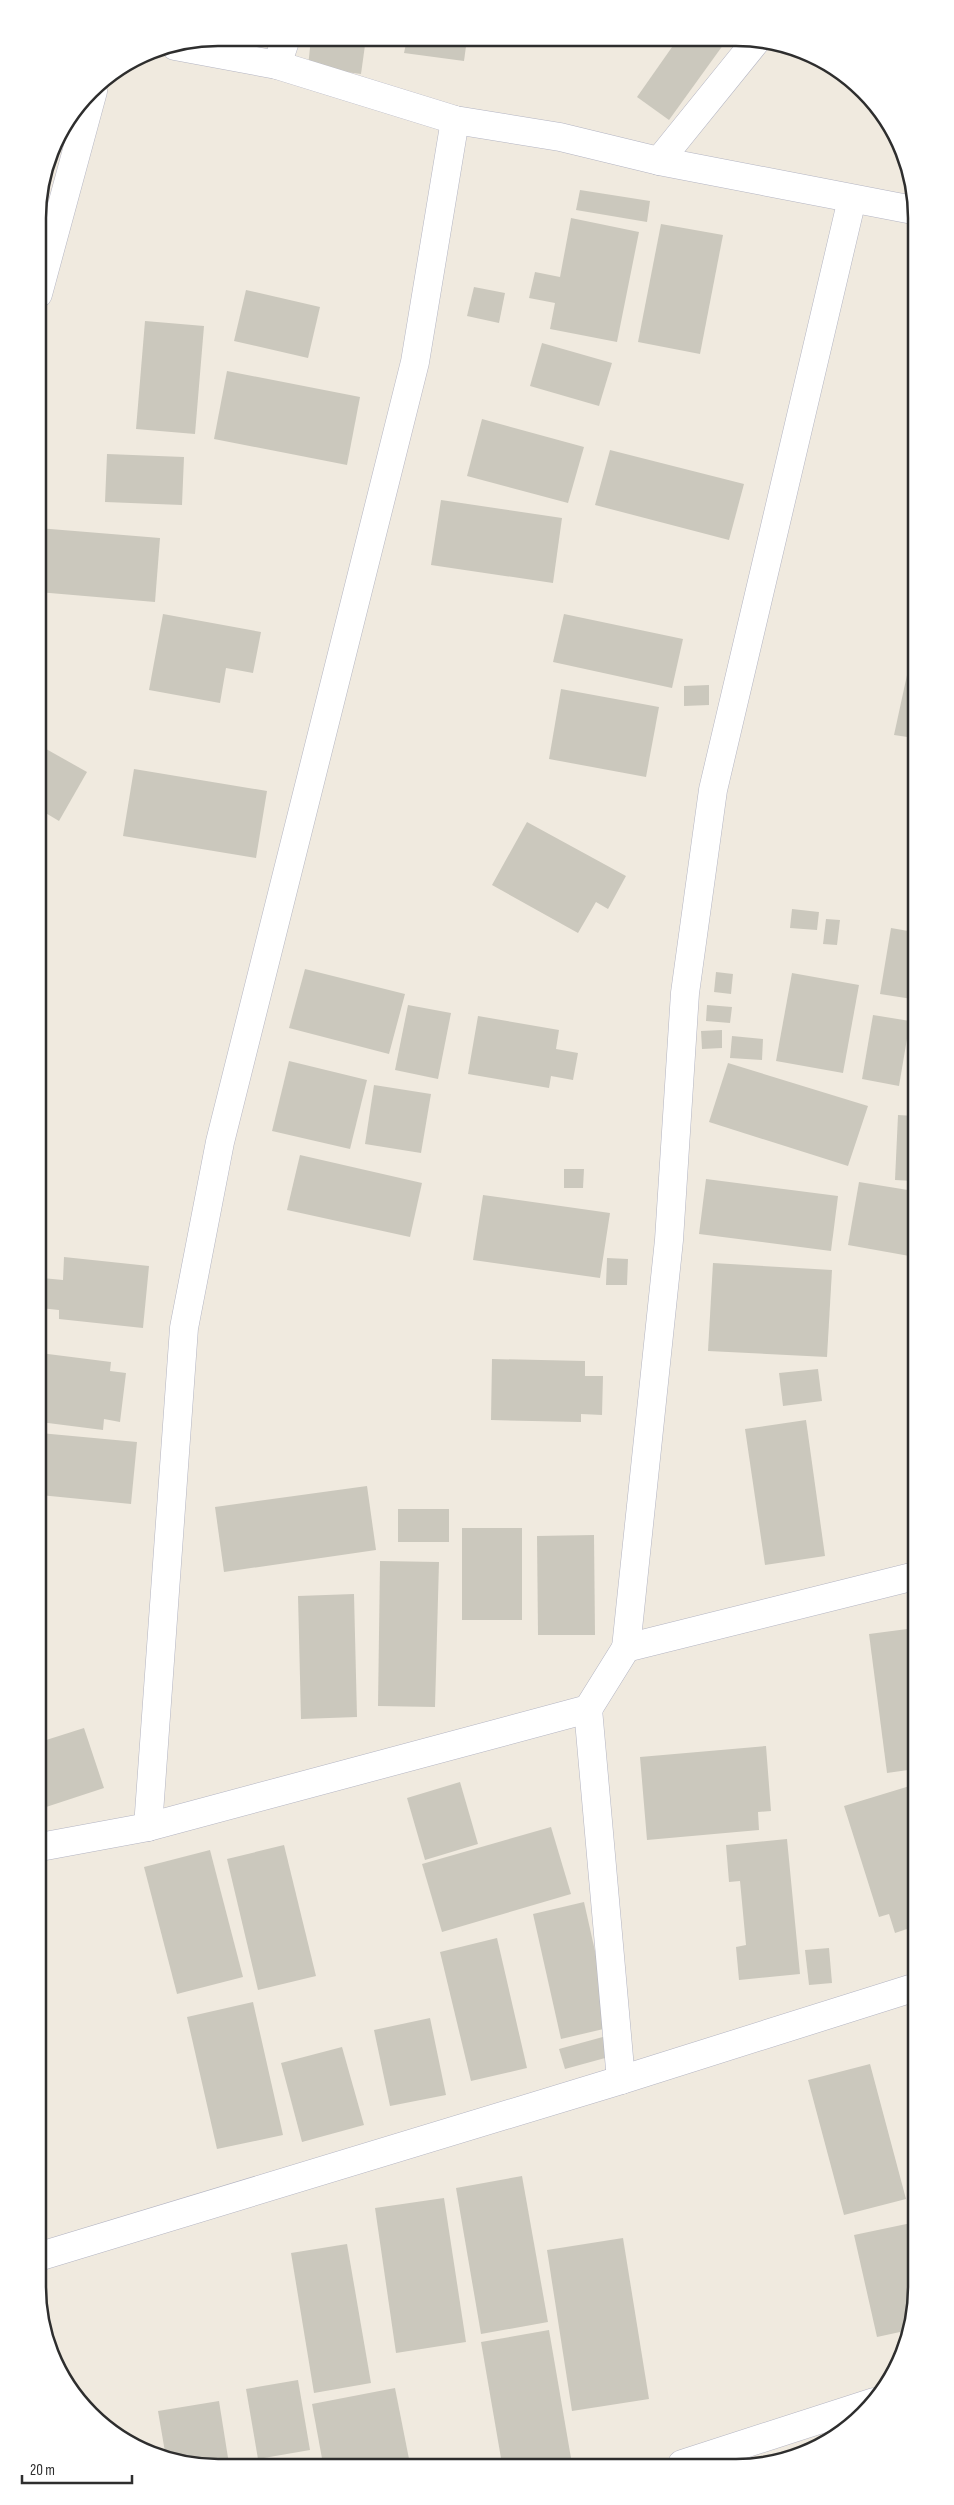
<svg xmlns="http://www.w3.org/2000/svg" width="954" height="2505" viewBox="0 0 954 2505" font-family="'Sofia Sans Condensed',sans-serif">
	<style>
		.building { fill: #cbc8bd }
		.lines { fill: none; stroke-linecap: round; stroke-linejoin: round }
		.minor-casing { stroke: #b3b4c2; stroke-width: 29 }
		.minor { stroke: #fff; stroke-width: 28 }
		.rim { fill: none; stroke: #2e2e2e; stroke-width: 2.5 }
	</style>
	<rect width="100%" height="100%" fill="#f0eadf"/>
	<!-- building -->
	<g class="building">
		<polygon points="311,38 366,38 361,74 308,67"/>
		<polygon points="407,39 467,39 464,61 404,53"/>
		<polygon points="677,40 726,41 669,120 637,97"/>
		<polygon points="580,190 650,201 647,222 576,210"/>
		<polygon points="571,218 639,232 617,342 550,329 555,303 529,298 535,272 560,277"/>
		<polygon points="661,224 723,235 700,354 638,342"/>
		<polygon points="474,287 505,293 499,323 467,316"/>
		<polygon points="246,290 320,307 308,358 234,341"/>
		<polygon points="145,321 204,326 195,434 136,429"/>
		<polygon points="542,343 612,363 599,406 530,386"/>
		<polygon points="227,371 360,397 347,465 214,439"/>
		<polygon points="482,419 584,447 568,503 467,476"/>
		<polygon points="610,450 744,484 729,540 595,505"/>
		<polygon points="107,454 184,457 182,505 105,502"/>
		<polygon points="441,500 562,518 553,583 431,565"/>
		<polygon points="38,528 160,538 155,602 38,592"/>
		<polygon points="163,614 261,632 253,673 226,668 220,703 149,690"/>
		<polygon points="564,614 683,639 672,688 553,662"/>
		<polygon points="907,675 914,676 914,738 894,735"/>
		<polygon points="709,685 709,705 684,706 684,686"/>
		<polygon points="561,689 659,707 646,777 549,759"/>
		<polygon points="39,745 87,772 59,821 39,809"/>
		<polygon points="134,769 267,791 256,858 123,836"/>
		<polygon points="527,822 626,876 608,909 596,902 578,933 492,885"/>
		<polygon points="39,825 47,829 39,845"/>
		<polygon points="792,909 819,912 817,930 790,928"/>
		<polygon points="826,919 840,920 837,945 823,944"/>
		<polygon points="891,928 914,932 914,984 912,999 880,994"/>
		<polygon points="305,969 405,994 389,1054 289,1028"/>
		<polygon points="716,972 733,974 731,994 714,992"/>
		<polygon points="792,973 859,985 843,1073 776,1061"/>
		<polygon points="408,1005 451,1013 438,1079 395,1070"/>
		<polygon points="707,1005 732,1007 730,1023 706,1021"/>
		<polygon points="873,1015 910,1021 899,1086 862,1079"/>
		<polygon points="478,1016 559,1030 556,1049 578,1053 573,1080 551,1076 549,1088 468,1074"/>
		<polygon points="722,1030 722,1048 702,1049 701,1031"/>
		<polygon points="732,1036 763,1039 762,1060 730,1058"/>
		<polygon points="289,1061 367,1080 350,1149 272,1131"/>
		<polygon points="728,1063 868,1106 848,1166 709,1122"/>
		<polygon points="374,1085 431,1094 421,1153 365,1144"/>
		<polygon points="898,1115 914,1116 914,1181 895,1180"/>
		<polygon points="300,1155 422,1183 410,1237 287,1210"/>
		<polygon points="564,1169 584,1169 583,1188 564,1188"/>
		<polygon points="706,1179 838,1196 831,1251 699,1234"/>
		<polygon points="859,1182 914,1191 915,1257 848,1245"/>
		<polygon points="483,1195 610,1213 600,1278 473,1260"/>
		<polygon points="64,1257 149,1266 143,1328 59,1319 59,1310 40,1308 42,1278 63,1280"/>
		<polygon points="607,1258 628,1259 627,1285 606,1285"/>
		<polygon points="713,1263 832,1270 827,1357 708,1351"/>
		<polygon points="40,1353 111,1362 110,1371 126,1373 120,1422 104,1419 103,1430 40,1422"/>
		<polygon points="492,1359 585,1361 585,1376 603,1376 602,1415 581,1414 581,1422 491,1420"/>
		<polygon points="818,1369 822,1401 783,1406 779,1373"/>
		<polygon points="806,1420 825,1556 765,1565 745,1429"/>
		<polygon points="40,1433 137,1442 131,1504 40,1495"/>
		<polygon points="367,1486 376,1550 224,1572 215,1507"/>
		<rect x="398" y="1509" width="51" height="33"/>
		<rect x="462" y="1528" width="60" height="92"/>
		<polygon points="594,1535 595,1635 538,1635 537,1536"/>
		<polygon points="380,1561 439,1562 435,1707 378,1706"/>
		<polygon points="354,1594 357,1717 301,1719 298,1596"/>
		<polygon points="915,1628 915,1769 887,1773 869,1634"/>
		<polygon points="84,1728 104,1788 40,1809 40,1742"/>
		<polygon points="766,1746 771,1811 758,1812 759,1830 647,1840 640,1757"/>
		<polygon points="460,1782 478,1844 425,1860 407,1798"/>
		<polygon points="913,1785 915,1791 916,1926 895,1933 889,1914 879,1917 844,1806"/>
		<polygon points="551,1827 571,1894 442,1932 422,1864"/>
		<polygon points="787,1839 800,1974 739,1980 736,1947 746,1945 740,1881 729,1882 726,1845"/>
		<polygon points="284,1845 316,1976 258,1990 227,1859"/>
		<polygon points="210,1850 243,1977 177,1994 144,1867"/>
		<polygon points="584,1902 612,2027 561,2039 533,1914"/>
		<polygon points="497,1938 527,2068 471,2081 440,1952"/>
		<polygon points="829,1948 832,1983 809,1985 805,1950"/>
		<polygon points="253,2002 283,2135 217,2149 187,2017"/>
		<polygon points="430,2018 446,2095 390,2106 374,2030"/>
		<polygon points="610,2035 616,2055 565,2069 559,2049"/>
		<polygon points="342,2047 364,2125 302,2142 281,2063"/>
		<polygon points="870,2064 906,2199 844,2215 808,2080"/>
		<polygon points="522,2176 548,2322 481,2334 456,2188"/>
		<polygon points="444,2198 466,2342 396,2353 375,2208"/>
		<polygon points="916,2222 916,2298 903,2345 900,2332 877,2337 854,2235"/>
		<polygon points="623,2238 649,2399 572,2411 547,2250"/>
		<polygon points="347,2244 371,2383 314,2393 291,2253"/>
		<polygon points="549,2330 572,2464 502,2464 481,2342"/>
		<polygon points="298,2380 310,2450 258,2459 246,2389"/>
		<polygon points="395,2388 410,2464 323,2464 312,2404"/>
		<polygon points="219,2401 229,2464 184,2464 166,2458 158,2411"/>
	</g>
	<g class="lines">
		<defs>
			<g id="minor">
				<polyline points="175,46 277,65 455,120 560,137 659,161 913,210"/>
				<polyline points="277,65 286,38"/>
				<polyline points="659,161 756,41"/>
				<polyline points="38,294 93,91"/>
				<polyline points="626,1648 669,1240 685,993 713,790 852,199"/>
				<polyline points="588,1709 621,2080"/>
				<polyline points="148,1827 184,1328 220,1142 415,362 455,120"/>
				<polyline points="40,1847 148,1827 588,1709 626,1648 915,1576"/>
				<polyline points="41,2256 621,2080 916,1987"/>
				<polyline points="682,2464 874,2402"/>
			</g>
		</defs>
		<!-- minor casing -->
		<use href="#minor" class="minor-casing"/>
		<!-- minor -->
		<use href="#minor" class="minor"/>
	</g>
	<!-- crop -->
	<path d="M0 0H954V2505H0ZM218 46H736A172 172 0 0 1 908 218V2287A172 172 0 0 1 736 2459H218A172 172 0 0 1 46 2287V218A172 172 0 0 1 218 46Z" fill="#fff" fill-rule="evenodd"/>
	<path class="rim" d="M218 46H736A172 172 0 0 1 908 218V2287A172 172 0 0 1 736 2459H218A172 172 0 0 1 46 2287V218A172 172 0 0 1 218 46Z"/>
	<!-- scale -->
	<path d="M22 2475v8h110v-8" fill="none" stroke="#2e2e2e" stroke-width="2.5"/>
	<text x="30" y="2475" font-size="15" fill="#2e2e2e" stroke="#ffffff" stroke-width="4" paint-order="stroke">20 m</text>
</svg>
